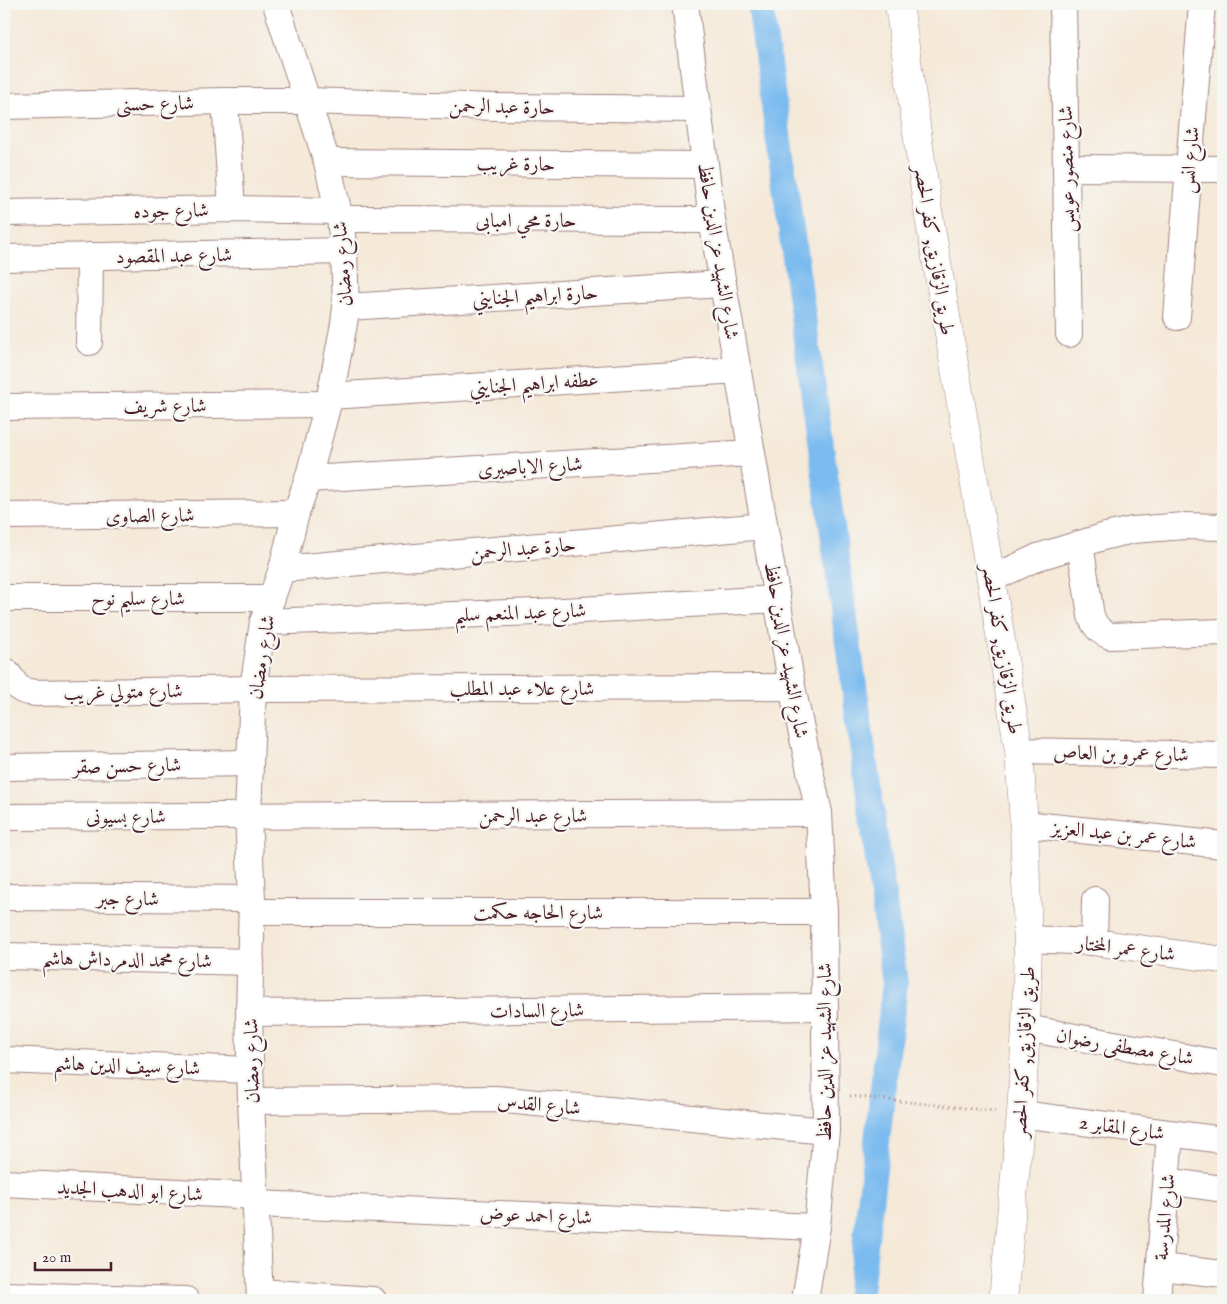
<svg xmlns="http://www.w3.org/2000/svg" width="1227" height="1304" viewBox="0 0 1227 1304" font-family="'IM FELL English',Amiri,serif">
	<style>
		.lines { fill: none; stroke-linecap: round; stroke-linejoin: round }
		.canal { stroke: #7bbbef; stroke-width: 26 }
		.minor-casing { stroke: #a08482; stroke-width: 28 }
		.major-casing { stroke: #a08482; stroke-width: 29 }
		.path { stroke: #a08482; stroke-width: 3; stroke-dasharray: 1 4; stroke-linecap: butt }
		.minor { stroke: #fff; stroke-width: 26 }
		.major { stroke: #fff; stroke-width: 28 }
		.labels { text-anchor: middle; stroke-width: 4.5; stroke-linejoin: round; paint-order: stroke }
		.street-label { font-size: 20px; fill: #4a1f2b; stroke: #f6f6f2 }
	</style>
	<rect width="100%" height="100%" fill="#f6f6f2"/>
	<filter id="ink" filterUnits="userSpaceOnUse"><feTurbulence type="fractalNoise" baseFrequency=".02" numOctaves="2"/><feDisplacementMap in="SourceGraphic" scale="10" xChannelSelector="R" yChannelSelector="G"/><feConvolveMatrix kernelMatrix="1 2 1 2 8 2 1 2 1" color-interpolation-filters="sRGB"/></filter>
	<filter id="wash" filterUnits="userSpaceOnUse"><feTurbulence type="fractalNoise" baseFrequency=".0096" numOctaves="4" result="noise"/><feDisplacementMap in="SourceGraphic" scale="20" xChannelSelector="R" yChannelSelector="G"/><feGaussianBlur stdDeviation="1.12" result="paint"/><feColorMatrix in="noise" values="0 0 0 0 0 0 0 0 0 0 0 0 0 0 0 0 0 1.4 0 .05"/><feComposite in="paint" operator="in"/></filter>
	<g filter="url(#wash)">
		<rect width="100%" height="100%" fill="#f5e9d8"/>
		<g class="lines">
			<!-- canal -->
			<polyline class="canal" points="760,4 895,983 859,1300"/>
		</g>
	</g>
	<g filter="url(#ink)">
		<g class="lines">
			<defs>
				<g id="minor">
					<polyline points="685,4 712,220 792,687 819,813 824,912 826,1131 817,1227 805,1300"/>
					<polyline points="1063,4 1069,334"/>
					<polyline points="225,101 232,209"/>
					<polyline points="4,106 225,101 307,101 496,107 698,109"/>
					<polyline points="327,162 705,165"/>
					<polyline points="1066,168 1223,169"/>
					<polyline points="4,213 232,209 338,211"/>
					<polyline points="340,219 712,220"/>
					<polyline points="4,258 344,251"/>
					<polyline points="346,307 723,284"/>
					<polyline points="1177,317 1202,4"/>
					<polyline points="89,342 90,256"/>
					<polyline points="330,396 738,370"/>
					<polyline points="4,407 327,404"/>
					<polyline points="308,479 752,453"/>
					<polyline points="4,516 296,513"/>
					<path d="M1080,544l11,72c4,11 9,16 19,20l113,-4"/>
					<polyline points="282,569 764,526"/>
					<polyline points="991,579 1038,557 1106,536 1133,530 1184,526 1223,527"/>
					<polyline points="4,598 272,598"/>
					<polyline points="263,622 563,611 777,599"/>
					<path d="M4,670c7,5 10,16 18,20 4,2 9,2 13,3l218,-4 539,-2"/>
					<polyline points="1019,751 1223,755"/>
					<polyline points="4,767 250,763"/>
					<polyline points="4,817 819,813"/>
					<polyline points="1024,824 1223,845"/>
					<polyline points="4,897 252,899"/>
					<polyline points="252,912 824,912"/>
					<polyline points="1028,939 1094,942 1223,960"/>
					<polyline points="1094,942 1095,900"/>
					<polyline points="4,956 251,962"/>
					<polyline points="249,1013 825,1007"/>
					<polyline points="1026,1028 1223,1064"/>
					<polyline points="4,1060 250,1070"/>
					<polyline points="251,1101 496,1099 826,1131"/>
					<polyline points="1021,1114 1223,1140"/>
					<polyline points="1167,1181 1223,1189"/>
					<polyline points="4,1183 256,1196"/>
					<polyline points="256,1204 817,1227"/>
					<polyline points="1160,1267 1223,1274"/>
					<polyline points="260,1292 373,1300"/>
					<polyline points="4,1295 186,1300"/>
					<polyline points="260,1300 251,1101 249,1013 252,899 248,816 253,689 263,622 282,569 296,513 308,479 330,396 344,324 346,307 344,251 340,219 327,162 276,4"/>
					<polyline points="1157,1300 1170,1134"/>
				</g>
				<polyline id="major" points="899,4 928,211 991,579 1019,751 1024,824 1028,939 1026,1028 1021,1114 1003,1300"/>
			</defs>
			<!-- minor casing -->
			<use href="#minor" class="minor-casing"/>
			<!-- major casing -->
			<use href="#major" class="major-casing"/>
			<!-- path -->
			<polyline class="path" points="850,1096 995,1111"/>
			<!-- minor -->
			<use href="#minor" class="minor"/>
			<!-- major -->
			<use href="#major" class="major"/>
		</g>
	</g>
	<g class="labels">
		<!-- street labels -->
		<g class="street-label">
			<text transform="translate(155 103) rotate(-1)" y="7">شارع حسنى</text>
			<text transform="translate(502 106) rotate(1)" y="7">حارة عبد الرحمن</text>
			<text transform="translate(1189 160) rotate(-85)" y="7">شارع انس</text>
			<text transform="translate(516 163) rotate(1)" y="7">حارة غريب</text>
			<text transform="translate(1066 169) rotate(-91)" y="7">شارع منصور عويس</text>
			<text transform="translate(171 210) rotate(-1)" y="7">شارع جوده</text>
			<text x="526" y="227">حارة محي امبابى</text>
			<text transform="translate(935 250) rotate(81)" y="7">طريق الزقازيق, كفر الحصر</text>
			<text transform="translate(719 251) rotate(81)" y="7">شارع الشهيد عز الدين حافظ</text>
			<text transform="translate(174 255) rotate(-1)" y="7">شارع عبد المقصود</text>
			<text transform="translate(342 264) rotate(-94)" y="7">شارع رمضان</text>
			<text transform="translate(535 295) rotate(-3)" y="7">حارة ابراهيم الجنايني</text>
			<text transform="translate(534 383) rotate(-4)" y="7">عطفه ابراهيم الجنايني</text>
			<text x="165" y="412">شارع شريف</text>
			<text transform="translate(530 466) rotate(-3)" y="7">شارع الاباصيرى</text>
			<text transform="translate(150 515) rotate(-1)" y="7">شارع الصاوى</text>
			<text transform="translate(523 548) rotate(-5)" y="7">حارة عبد الرحمن</text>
			<text x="138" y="605">شارع سليم نوح</text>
			<text transform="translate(520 612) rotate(-2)" y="7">شارع عبد المنعم سليم</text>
			<text transform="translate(1003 649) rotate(81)" y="7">طريق الزقازيق, كفر الحصر</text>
			<text transform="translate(787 650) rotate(80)" y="7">شارع الشهيد عز الدين حافظ</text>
			<text transform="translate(261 657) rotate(-81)" y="7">شارع رمضان</text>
			<text x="522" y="695">شارع علاء عبد المطلب</text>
			<text transform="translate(123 691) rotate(-1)" y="7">شارع متولي غريب</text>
			<text transform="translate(1121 753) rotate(1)" y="7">شارع عمرو بن العاص</text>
			<text transform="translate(127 765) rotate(-1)" y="7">شارع حسن صقر</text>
			<text x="533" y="822">شارع عبد الرحمن</text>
			<text x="126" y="823">شارع بسيونى</text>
			<text transform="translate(1124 834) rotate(6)" y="7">شارع عمر بن عبد العزيز</text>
			<text transform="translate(128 898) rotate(1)" y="7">شارع جبر</text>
			<text x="538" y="919">شارع الحاجه حكمت</text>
			<text transform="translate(1126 948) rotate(7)" y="7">شارع عمر المختار</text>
			<text transform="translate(127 959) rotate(1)" y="7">شارع محمد الدمرداش هاشم</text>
			<text transform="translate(537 1010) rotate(-1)" y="7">شارع السادات</text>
			<text transform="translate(1125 1046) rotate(10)" y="7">شارع مصطفى رضوان</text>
			<text transform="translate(824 1052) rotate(-90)" y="7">شارع الشهيد عز الدين حافظ</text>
			<text transform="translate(1023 1052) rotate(-87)" y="7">طريق الزقازيق, كفر الحصر</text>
			<text transform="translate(251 1061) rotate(-91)" y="7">شارع رمضان</text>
			<text transform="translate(127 1065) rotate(2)" y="7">شارع سيف الدين هاشم</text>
			<text transform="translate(539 1104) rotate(5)" y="7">شارع القدس</text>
			<text transform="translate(1122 1127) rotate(8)" y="7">شارع المقابر 2</text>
			<text transform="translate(130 1190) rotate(3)" y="7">شارع ابو الدهب الجديد</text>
			<text transform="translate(536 1215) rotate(2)" y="7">شارع احمد عوض</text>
			<text transform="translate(1164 1217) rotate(-85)" y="7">شارع المدرسة</text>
		</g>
	</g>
	<!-- margin -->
	<rect width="1227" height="1304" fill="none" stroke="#f6f6f2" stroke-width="20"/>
	<!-- scale -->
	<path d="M35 1262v8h76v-8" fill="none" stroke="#4a1f2b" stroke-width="2.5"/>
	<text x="42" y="1262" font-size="15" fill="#4a1f2b" stroke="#f6f6f2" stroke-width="4" paint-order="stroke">20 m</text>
</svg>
